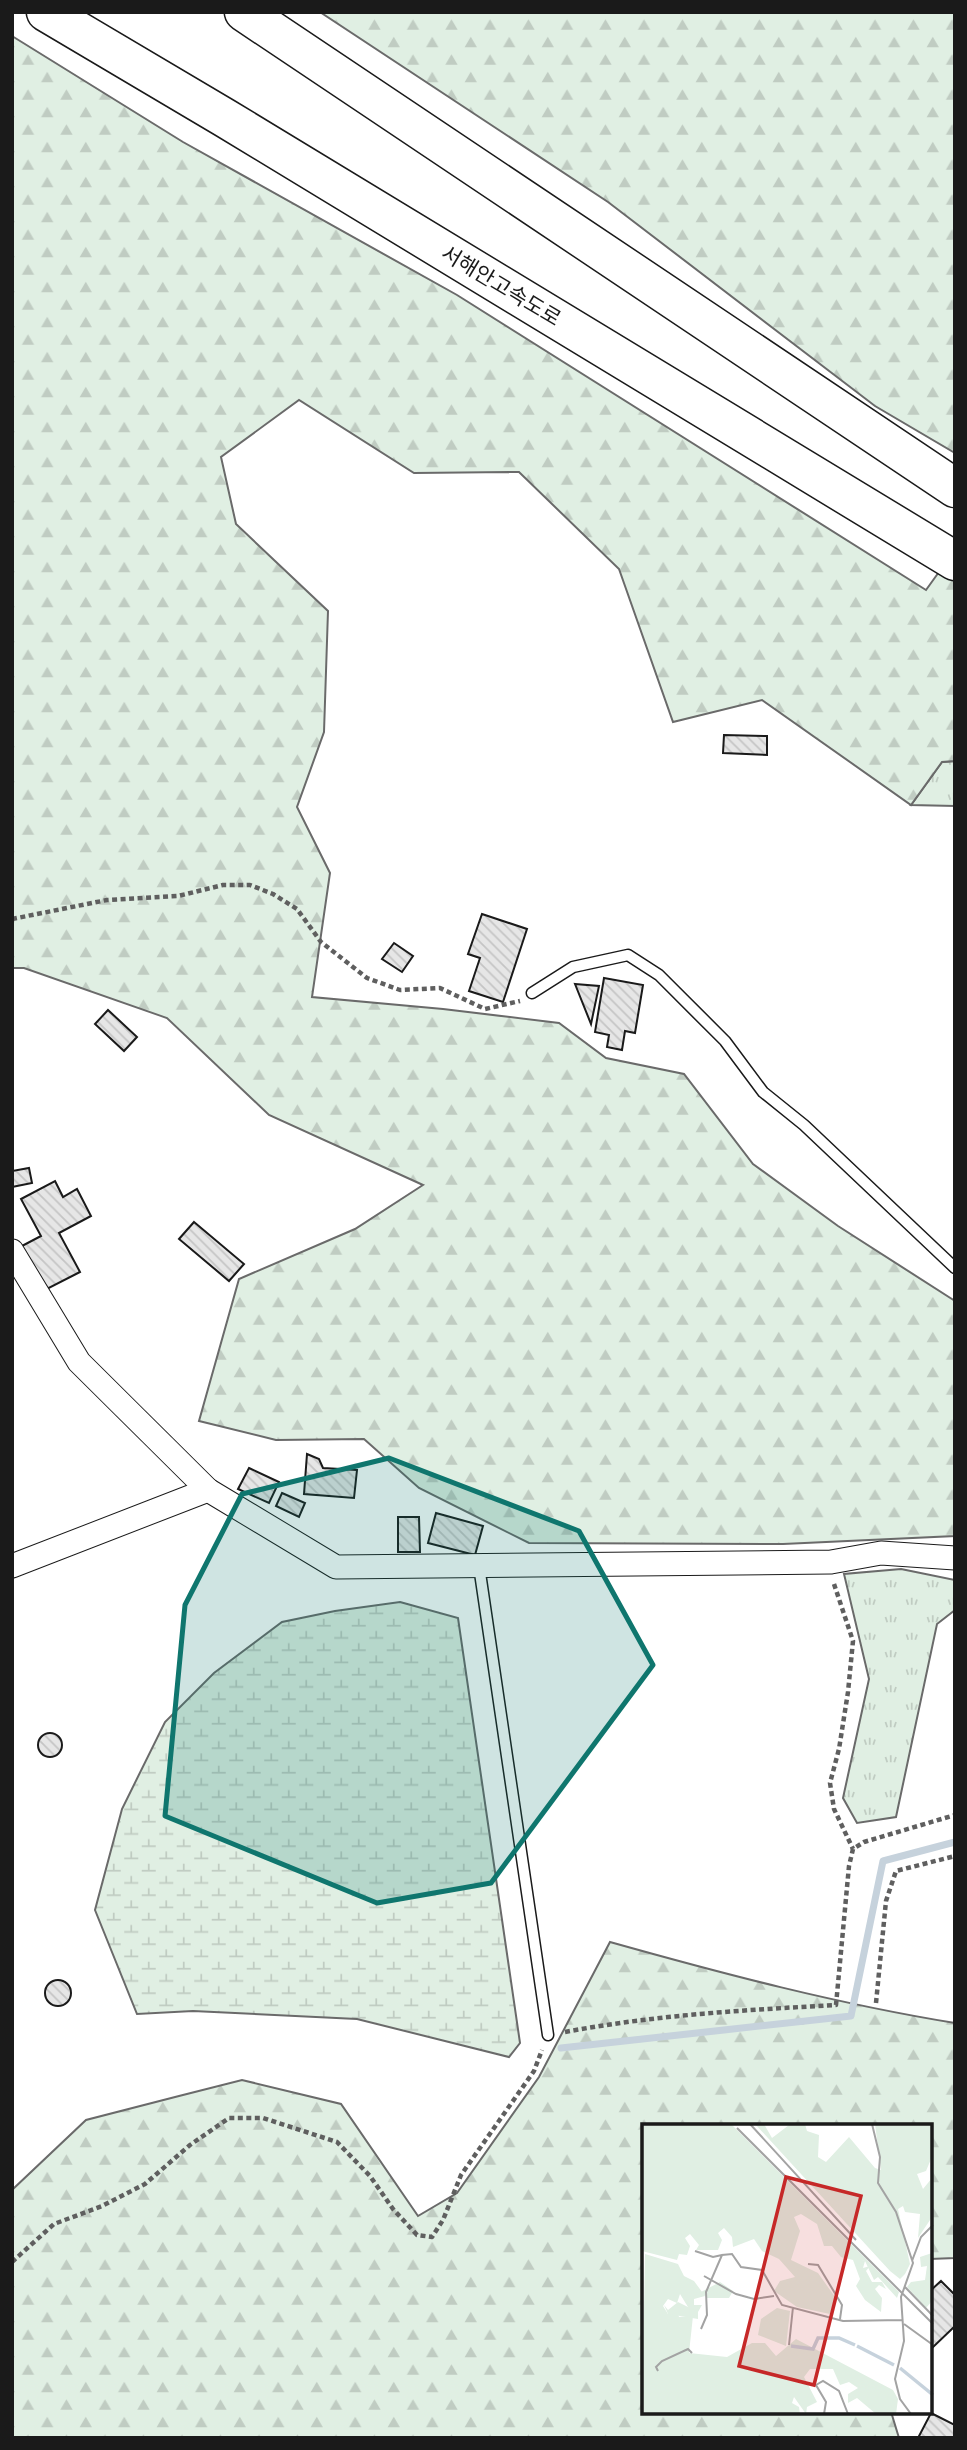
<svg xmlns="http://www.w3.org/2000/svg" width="967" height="2450" viewBox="0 0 967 2450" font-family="'Roboto Condensed','Noto Sans KR',sans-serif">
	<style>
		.grass { fill: url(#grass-tufts); stroke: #6a6a6a; stroke-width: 2 }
		.forest { fill: url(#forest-firs); stroke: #6a6a6a; stroke-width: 2 }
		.wetland { fill: url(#wetland-marsh); stroke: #6a6a6a; stroke-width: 2 }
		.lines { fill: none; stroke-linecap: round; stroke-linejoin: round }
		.stream { stroke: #c6d2dc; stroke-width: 7 }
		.building { fill: url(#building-back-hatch); stroke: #1a1a1a; stroke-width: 2 }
		.lane-casing { stroke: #1a1a1a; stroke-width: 13 }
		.street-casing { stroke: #1a1a1a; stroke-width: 25 }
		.highway-casing { stroke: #1a1a1a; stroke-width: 41 }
		.path { stroke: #5f5f5f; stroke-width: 4.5; stroke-dasharray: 5 3.5; stroke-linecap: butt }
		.lane { stroke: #fff; stroke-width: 10 }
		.street { stroke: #fff; stroke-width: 23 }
		.highway { stroke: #fff; stroke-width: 38 }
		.marked { fill: #0f766e; fill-opacity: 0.2; stroke: #0f766e; stroke-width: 5; stroke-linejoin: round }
		.labels { text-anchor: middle; stroke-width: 5; stroke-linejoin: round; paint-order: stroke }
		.street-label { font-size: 21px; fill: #1a1a1a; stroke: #fff }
		.inset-river { fill: none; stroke: #c6d2dc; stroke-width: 3.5 }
		.inset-road { fill: none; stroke: #a3a3a3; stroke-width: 2 }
		.view { fill: #c62828; fill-opacity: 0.15; stroke: #c62828; stroke-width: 3.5 }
		.inset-edge { fill: none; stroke: #1a1a1a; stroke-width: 3.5 }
	</style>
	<defs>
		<pattern id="grass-tufts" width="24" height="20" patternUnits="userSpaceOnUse" patternTransform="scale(1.75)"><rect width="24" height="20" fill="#e0efe3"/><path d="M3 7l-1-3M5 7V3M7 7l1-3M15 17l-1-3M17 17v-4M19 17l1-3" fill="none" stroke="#c0ccc2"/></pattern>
		<pattern id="forest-firs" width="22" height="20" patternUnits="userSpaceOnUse" patternTransform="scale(1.75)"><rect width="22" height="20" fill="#e0efe3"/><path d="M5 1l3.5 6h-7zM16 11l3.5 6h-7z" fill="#c0ccc2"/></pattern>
		<pattern id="wetland-marsh" width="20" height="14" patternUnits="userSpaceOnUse" patternTransform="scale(1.75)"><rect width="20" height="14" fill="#e0efe3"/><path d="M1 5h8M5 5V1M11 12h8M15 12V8" fill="none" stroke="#c0ccc2"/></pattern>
		<pattern id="building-back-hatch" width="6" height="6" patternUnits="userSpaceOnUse" patternTransform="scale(1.75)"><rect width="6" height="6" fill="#e6e6e6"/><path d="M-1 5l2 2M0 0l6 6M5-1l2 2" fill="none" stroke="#c5c5c5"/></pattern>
	</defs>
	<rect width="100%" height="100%" fill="#fff"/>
	<!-- grass -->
	<g class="grass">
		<polygon points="955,761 955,806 911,805 942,762"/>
		<polygon points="901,1569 955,1580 955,1610 937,1624 896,1817 857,1823 843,1798 869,1679 844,1574"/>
	</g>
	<!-- forest -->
	<g class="forest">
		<polygon points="320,12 955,12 955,453 875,406 608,202"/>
		<polygon points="12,36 183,142 457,295 926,590 944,565 955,571 955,761 942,762 911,805 762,700 673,722 619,569 519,472 414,473 299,400 221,457 236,524 328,611 324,732 297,807 330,873 312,997 443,1009 559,1023 606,1058 684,1074 753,1164 838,1226 955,1301 955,1536 783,1544 529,1543 419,1488 364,1439 276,1440 199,1421 239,1279 355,1229 423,1185 269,1115 167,1018 24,968 12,968"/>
		<path d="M610,1942c114,32 228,62 345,81v235l-25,1v-133h-287v287h247l2,2 7,23h-887v-248l74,-70 93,-24 63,-16 99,24 77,112 39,-23 82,-116z"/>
	</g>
	<!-- wetland -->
	<polygon class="wetland" points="400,1602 458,1618 520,2043 509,2057 357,2019 193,2011 137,2014 95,1910 122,1809 165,1722 214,1673 282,1622 335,1611"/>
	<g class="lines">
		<!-- stream -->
		<polyline class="stream" points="561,2048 851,2016 883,1861 955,1842"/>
	</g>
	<!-- building -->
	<g class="building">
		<polygon points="724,735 767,736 767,755 723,753"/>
		<polygon points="482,914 527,929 503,1002 469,991 480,958 468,954"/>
		<polygon points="394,943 413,956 402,972 382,959"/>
		<polygon points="604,978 643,985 635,1033 625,1031 622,1050 607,1047 609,1035 595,1032"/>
		<polygon points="575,984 599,986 591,1024"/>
		<polygon points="108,1010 137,1037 124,1051 95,1024"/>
		<polygon points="29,1168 32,1183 12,1187 12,1171"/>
		<polygon points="55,1181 63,1197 77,1189 91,1216 59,1233 80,1272 43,1291 20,1247 41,1236 21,1199"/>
		<polygon points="194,1222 244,1264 229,1281 179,1239"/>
		<polygon points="307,1454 319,1459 323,1468 357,1470 354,1498 304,1494"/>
		<polygon points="249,1468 279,1482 269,1503 238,1489"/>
		<polygon points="282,1493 305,1503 299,1517 276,1506"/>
		<polygon points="436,1513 483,1526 475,1555 428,1543"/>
		<polygon points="398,1517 419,1517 420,1552 398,1552"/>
		<circle cx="50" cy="1745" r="12"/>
		<circle cx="58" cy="1993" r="13"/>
		<polygon points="941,2281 955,2295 955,2326 930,2350 930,2291"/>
		<polygon points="931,2413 955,2425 955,2438 918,2438"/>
	</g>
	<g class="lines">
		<defs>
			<g id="lane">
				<polyline points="532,993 573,967 628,955 659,975 725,1041 763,1092 804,1125 955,1268"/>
				<polyline points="479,1566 548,2035"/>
			</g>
			<g id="street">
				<polyline points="12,1251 79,1362 208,1490 336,1567 831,1562 881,1553 955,1558"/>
				<polyline points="12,1566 208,1490"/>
			</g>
			<g id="highway">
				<polyline points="46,12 225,118 955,561"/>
				<polyline points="244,12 955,488"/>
			</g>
		</defs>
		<!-- lane casing -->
		<use href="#lane" class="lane-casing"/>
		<!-- street casing -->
		<use href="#street" class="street-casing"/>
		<!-- highway casing -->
		<use href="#highway" class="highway-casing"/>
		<!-- path -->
		<g class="path">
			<polyline points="12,919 107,900 178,896 223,885 250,885 273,894 297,909 321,942 367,978 400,990 440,988 485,1009 520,1001"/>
			<polyline points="834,1584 853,1641 848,1692 839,1749 830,1783 834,1809 853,1849"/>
			<polyline points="876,2003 886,1901 896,1871 955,1856"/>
			<path d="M565,2032c90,-17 180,-22 271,-27l13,-139 4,-17 11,-7 91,-27"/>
			<polyline points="12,2262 54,2224 102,2206 145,2184 190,2145 229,2118 263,2118 337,2142 370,2176 393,2209 417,2235 432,2237 443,2220 461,2175 534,2071 542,2050"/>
		</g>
		<!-- lane -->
		<use href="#lane" class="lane"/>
		<!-- street -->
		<use href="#street" class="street"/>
		<!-- highway -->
		<use href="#highway" class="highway"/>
	</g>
	<!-- marked area -->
	<path class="marked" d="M389,1458l190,73 74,134 -162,218 -114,20 -212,-87 20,-211 57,-111z"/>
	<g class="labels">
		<!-- street labels -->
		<g class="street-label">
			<text transform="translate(501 286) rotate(31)" y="7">서해안고속도로</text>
		</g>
	</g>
	<!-- overview -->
	<g transform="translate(642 2124)">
		<rect width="290" height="290" fill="#fff"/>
		<path d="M202,130l21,7 -2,7 7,-2 -4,5 6,11h10l4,7 -7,-4 -4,4 7,9 -1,14 -16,-12 -9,-14 4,-7 -7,-19 -12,-3zM78,158l13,9 -4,7h-22l-6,-6zM36,178l20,10v7l-30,-5 -4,-9 4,5z" fill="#e0efe3"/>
		<path d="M0,0h89l168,168 -2,6 -19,-21 -4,3 -9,-19 -24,-4 -9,-11h-8l-7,-22 -16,-10 -7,3 6,14 -9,29 27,13 17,24 -5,17 -33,-7 -23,-16 6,-10 15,-4 -16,-18 -17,-8 -8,-12 -21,8 -1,-10 -8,-9 -6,5 4,7 -4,10h-22l3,-5 -9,-11 -5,4 5,8 -3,9 -8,-1 -2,6 -35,-9zM113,0h9l8,14 17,-13 16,-1 2,7 12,4 -1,22 8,5 23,-25 26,31 6,2 -6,-46h57l-1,35 -5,12 -9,3 6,15 9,-11v39l-14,21 2,-24 -15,-2 -2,-6 -5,3 12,55 -5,10 -5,5 -10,-8zM290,129v48l-6,7 -19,-21 4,-5 14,-2 2,-14 -6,1 -1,-10zM3,130l33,10 6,12 10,5 11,15 -11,3v6h8l-4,7h-7l-11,-18 -3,9 -9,-4 -5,7 5,8 9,-4 2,7 14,-1 -4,37 38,4 25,-14h13l11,13 20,-17 97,51 5,9 -2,15h-20l-19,-16 -9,5v-9l10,-6 -9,-6 -9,3 -7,-16h-23l-6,8 13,25 -10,5 -1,7 -12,-17 -2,6 7,4 1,7h-158z" fill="#e0efe3"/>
		<path d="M135,184l13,3 -4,35 -28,-11 3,-16z" fill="#e0efe3"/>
		<path class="inset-river" d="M149,222l22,3 5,-11h21l16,7M215,222l37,19M258,244l33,27"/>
		<path class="inset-road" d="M108,0l106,116M230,0l8,33 -2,26 18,29 17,51 -12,34 3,44 -9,38 5,20 11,15M95,4l196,196M53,127l18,6 9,-2M270,137l9,-24 12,-12M166,140l10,1 24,40 -2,14M62,152l32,18 18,5 20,-3M263,163l28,29M262,200l29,21M59,205l6,-14 -1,-23 16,-37 10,-1 9,13 21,3 20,35 61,16 59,-1M147,221l4,-38M16,247l-2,-4 6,-6 26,-12 4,4M182,290l2,-12 -10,-17 7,-4 16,10 9,23"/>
		<path class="view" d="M144,53l75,19 -47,189 -75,-19z"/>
		<rect width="290" height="290" class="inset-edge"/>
	</g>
	<!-- border -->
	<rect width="967" height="2450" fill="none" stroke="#1a1a1a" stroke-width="28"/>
</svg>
